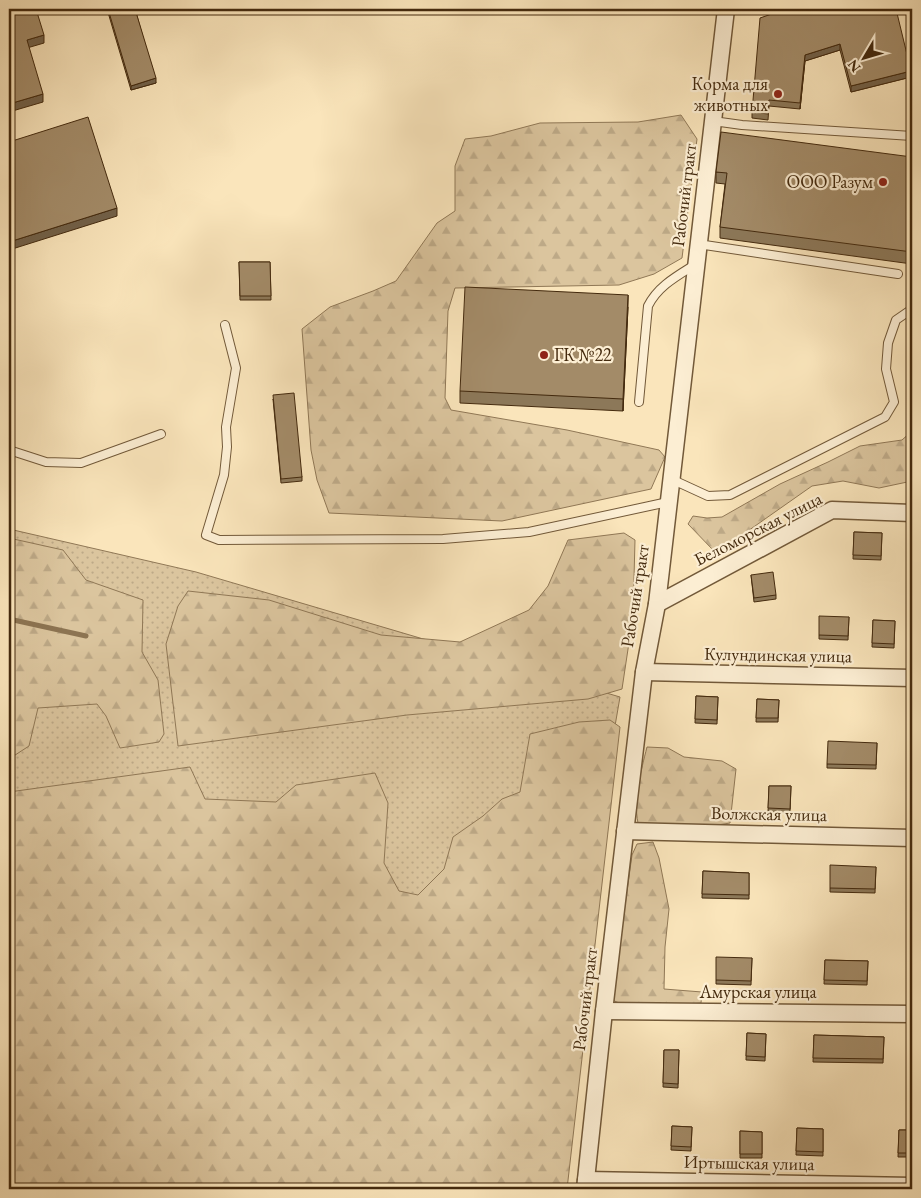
<svg xmlns="http://www.w3.org/2000/svg" width="921" height="1198" viewBox="0 0 921 1198" font-family="'EB Garamond',serif">
	<style>
		.grass { fill: url(#grass-dots); stroke: #907856 }
		.forest { fill: url(#forest-firs); stroke: #907856 }
		.lines { fill: none; stroke-linecap: round; stroke-linejoin: round }
		.stream { stroke: #8c7452; stroke-width: 5 }
		.service-casing { stroke: #725939; stroke-width: 10 }
		.minor-casing { stroke: #725939; stroke-width: 19 }
		.service { stroke: #fceed3; stroke-width: 8 }
		.minor { stroke: #fceed3; stroke-width: 16 }
		.wall { fill: #8c7859; stroke: #442a0e }
		.shaded-wall { fill: #726149; stroke: #442a0e }
		.building { fill: #a38b68; stroke: #442a0e }
		.poi-dot { fill: #8f2418; stroke: #fceed3; stroke-width: 2 }
		.labels { text-anchor: middle; stroke-width: 4.5; stroke-linejoin: round; paint-order: stroke }
		.poi-label { font-size: 18px; fill: #442a0e; stroke: #fceed3; text-anchor: end }
		.street-label { font-size: 18px; fill: #442a0e; stroke: #fceed3 }
	</style>
	<defs>
		<pattern id="grass-dots" width="8" height="8" patternUnits="userSpaceOnUse" patternTransform="scale(1.25)"><rect width="8" height="8" fill="#dbc59e"/><path d="M2 2h.1M6 6h.1" fill="none" stroke="#bda987" stroke-width="1.8" stroke-linecap="round"/></pattern>
		<pattern id="forest-firs" width="22" height="20" patternUnits="userSpaceOnUse" patternTransform="scale(1.25)"><rect width="22" height="20" fill="#dbc59e"/><path d="M5 1l3.5 6h-7zM16 11l3.5 6h-7z" fill="#bda987"/></pattern>
	</defs>
	<rect width="100%" height="100%" fill="#fae5bb"/>
	<filter id="stains"><feTurbulence type="fractalNoise" baseFrequency=".004" numOctaves="4"/><feColorMatrix values="0 0 0 0 .2 0 0 0 0 .09 0 0 0 0 .02 0 0 0 .5 -.17"/></filter>
	<radialGradient id="worn" r=".72"><stop offset=".6" stop-color="#630" stop-opacity="0"/><stop offset="1" stop-color="#630" stop-opacity=".3"/></radialGradient>
	<!-- grass -->
	<polygon class="grass" points="9,529 196,572 620,697 535,1189 9,1189"/>
	<!-- forest -->
	<g class="forest">
		<polygon points="681,115 697,139 682,258 654,274 619,285 455,288 448,311 445,398 451,410 567,430 659,450 665,457 651,489 502,521 329,513 317,480 311,450 302,329 330,307 373,291 396,281 437,223 455,211 455,166 465,139 491,136 540,123 638,122"/>
		<polygon points="912,431 912,481 879,488 843,481 812,486 718,552 713,550 688,524 693,516 707,518 722,517 780,484 828,462 860,446 902,440"/>
		<polygon points="624,533 635,540 633,616 622,689 588,699 407,715 178,746 166,644 178,606 188,591 269,600 381,635 460,642 529,610 548,586 568,540"/>
		<polygon points="9,538 63,550 86,580 143,600 142,652 158,680 164,734 159,742 120,748 106,716 97,704 38,708 29,746 9,759"/>
		<polygon points="610,720 620,727 567,1189 9,1189 9,792 190,767 205,799 276,802 296,785 375,773 388,803 384,863 399,891 418,895 444,869 453,837 483,816 502,799 520,792 530,734 579,722"/>
		<path d="M647,747l21,1 16,9 38,4 14,8 -6,54c-30,6 -62,3 -92,0 -5,-24 3,-52 9,-76z"/>
		<path d="M653,842l6,16 10,51 -4,38 -1,42 38,3 -1,11c-17,1 -78,8 -89,-4l20,-144 5,-11z"/>
	</g>
	<g class="lines">
		<!-- stream -->
		<polyline class="stream" points="9,619 86,636"/>
		<defs>
			<g id="service">
				<polyline points="713,121 742,125 912,136"/>
				<polyline points="698,244 898,274"/>
				<polyline points="225,325 236,368 226,427 227,447 224,475 206,535 219,540 443,539 529,532 668,502"/>
				<path d="M639,402l9,-96c10,-20 29,-30 48,-42"/>
				<polyline points="9,450 46,462 81,463 161,434"/>
				<polyline points="671,479 708,496 730,495 885,417 894,402 886,369 888,343 896,320 912,309"/>
			</g>
			<g id="minor">
				<polyline points="657,604 832,510 912,513"/>
				<polyline points="644,672 912,678"/>
				<polyline points="625,831 912,838"/>
				<polyline points="604,1011 912,1014"/>
				<polyline points="586,1180 912,1186"/>
				<polyline points="585,1189 604,1011 644,672 657,604 726,9"/>
			</g>
		</defs>
		<!-- service casing -->
		<use href="#service" class="service-casing"/>
		<!-- minor casing -->
		<use href="#minor" class="minor-casing"/>
		<!-- service -->
		<use href="#service" class="service"/>
		<!-- minor -->
		<use href="#minor" class="minor"/>
	</g>
	<!-- wall -->
	<g class="wall">
		<polygon points="107,9 135,9 156,83 131,90"/>
		<polygon points="786,9 911,77 851,92 840,50 805,61 800,109 769,106 768,120 752,118 752,112"/>
		<polygon points="912,157 912,264 720,238 720,227 725,184 716,183 716,172"/>
		<polygon points="239,262 270,262 271,300 240,300"/>
		<polygon points="628,307 623,411 460,403 460,391"/>
		<polygon points="273,399 302,477 302,481 281,483"/>
		<polygon points="854,532 882,533 881,560 853,559"/>
		<polygon points="751,575 776,595 776,599 754,602"/>
		<polygon points="849,617 848,640 819,639 819,635"/>
		<polygon points="873,620 895,621 894,648 872,647"/>
		<polygon points="696,696 718,697 717,724 695,723"/>
		<polygon points="757,699 779,700 778,722 756,722"/>
		<polygon points="877,743 876,769 827,768 827,764"/>
		<polygon points="769,786 791,786 790,813 768,812"/>
		<polygon points="876,867 875,893 830,892 830,888"/>
		<polygon points="703,871 749,873 749,899 702,898"/>
		<polygon points="752,958 751,985 716,984 716,980"/>
		<polygon points="825,960 868,961 867,985 824,984"/>
		<polygon points="747,1033 766,1034 765,1061 746,1060"/>
		<polygon points="814,1035 884,1037 883,1063 813,1062"/>
		<polygon points="664,1050 679,1050 678,1088 663,1087"/>
		<polygon points="672,1126 692,1127 691,1151 671,1150"/>
		<polygon points="797,1128 823,1129 823,1156 796,1155"/>
		<polygon points="899,1130 912,1130 912,1157 898,1157"/>
		<polygon points="740,1131 762,1132 762,1158 740,1158"/>
	</g>
	<!-- shaded-wall -->
	<g class="shaded-wall">
		<polygon points="44,35 44,43 27,48 27,40"/>
		<polygon points="840,44 840,50 805,61 800,109 805,55"/>
		<polygon points="911,71 911,77 851,92 851,86"/>
		<polygon points="156,78 156,83 131,90 131,86"/>
		<polygon points="43,94 43,102 9,112 9,104"/>
		<polygon points="117,208 117,216 9,250 9,242"/>
		<polygon points="628,295 628,307 623,411 623,399"/>
	</g>
	<!-- building -->
	<g class="building">
		<polygon points="9,9 36,9 44,35 27,40 43,94 9,104"/>
		<polygon points="108,9 135,9 156,78 131,86"/>
		<polygon points="786,9 896,9 911,71 851,86 840,44 805,55 800,103 769,100 768,114 752,112 760,18"/>
		<polygon points="88,117 117,208 9,242 9,142"/>
		<polygon points="721,132 912,157 912,252 720,227 727,173 716,172"/>
		<polygon points="239,262 270,262 271,296 240,296"/>
		<polygon points="465,287 628,295 623,399 460,391"/>
		<polygon points="294,393 302,477 281,479 273,395"/>
		<polygon points="854,532 882,533 881,556 853,555"/>
		<polygon points="773,572 776,595 754,598 751,575"/>
		<polygon points="819,616 849,617 848,636 819,635"/>
		<polygon points="873,620 895,621 894,644 872,643"/>
		<polygon points="696,696 718,697 717,720 695,719"/>
		<polygon points="757,699 779,700 778,718 756,718"/>
		<polygon points="828,741 877,743 876,765 827,764"/>
		<polygon points="769,786 791,786 790,809 768,808"/>
		<polygon points="830,865 876,867 875,889 830,888"/>
		<polygon points="703,871 749,873 749,895 702,894"/>
		<polygon points="716,957 752,958 751,981 716,980"/>
		<polygon points="825,960 868,961 867,981 824,980"/>
		<polygon points="747,1033 766,1034 765,1057 746,1056"/>
		<polygon points="814,1035 884,1037 883,1059 813,1058"/>
		<polygon points="664,1050 679,1050 678,1084 663,1083"/>
		<polygon points="672,1126 692,1127 691,1147 671,1146"/>
		<polygon points="797,1128 823,1129 823,1152 796,1151"/>
		<polygon points="899,1130 912,1130 912,1153 898,1153"/>
		<polygon points="740,1131 762,1132 762,1154 740,1154"/>
	</g>
	<!-- markers -->
	<g class="poi-dot">
		<circle cx="778" cy="94" r="5"/>
		<circle cx="883" cy="182" r="5"/>
		<circle cx="544" cy="355" r="5"/>
	</g>
	<g class="labels">
		<!-- poi labels -->
		<g class="poi-label">
			<text x="768" y="90">Корма для<tspan x="768" dy="21">животных</tspan></text>
			<text x="873" y="188">ООО Разум</text>
			<text x="554" y="361" text-anchor="start">ГК №22</text>
		</g>
		<!-- street labels -->
		<g class="street-label">
			<text transform="translate(684 195) rotate(-83)" y="6">Рабочий тракт</text>
			<text transform="translate(758 529) rotate(-27)" y="6">Беломорская улица</text>
			<text transform="translate(635 596) rotate(-81)" y="6">Рабочий тракт</text>
			<text transform="translate(778 655) rotate(1)" y="6">Кулундинская улица</text>
			<text transform="translate(769 814) rotate(1)" y="6">Волжская улица</text>
			<text x="758" y="998">Амурская улица</text>
			<text transform="translate(585 999) rotate(-83)" y="6">Рабочий тракт</text>
			<text transform="translate(749 1163) rotate(1)" y="6">Иртышская улица</text>
		</g>
	</g>
	<!-- margin -->
	<rect width="921" height="1198" fill="none" stroke="#fae5bb" stroke-width="30"/>
	<rect x="10" y="10" width="901" height="1178" fill="none" stroke="#442a0e" stroke-width="2.5"/>
	<rect x="15" y="15" width="891" height="1168" fill="none" stroke="#442a0e"/>
	<!-- north arrow -->
	<g transform="translate(864 58) rotate(232)" stroke="#fceed3" stroke-width="4" paint-order="stroke">
	<path d="M0-4L9 19L0 12L-9 19Z" fill="#442a0e"/>
	<text y="-8" font-size="14" font-weight="bold" text-anchor="middle" fill="#442a0e">N</text>
	</g>
	<rect width="100%" height="100%" filter="url(#stains)"/>
	<rect width="100%" height="100%" fill="url(#worn)"/>
</svg>
